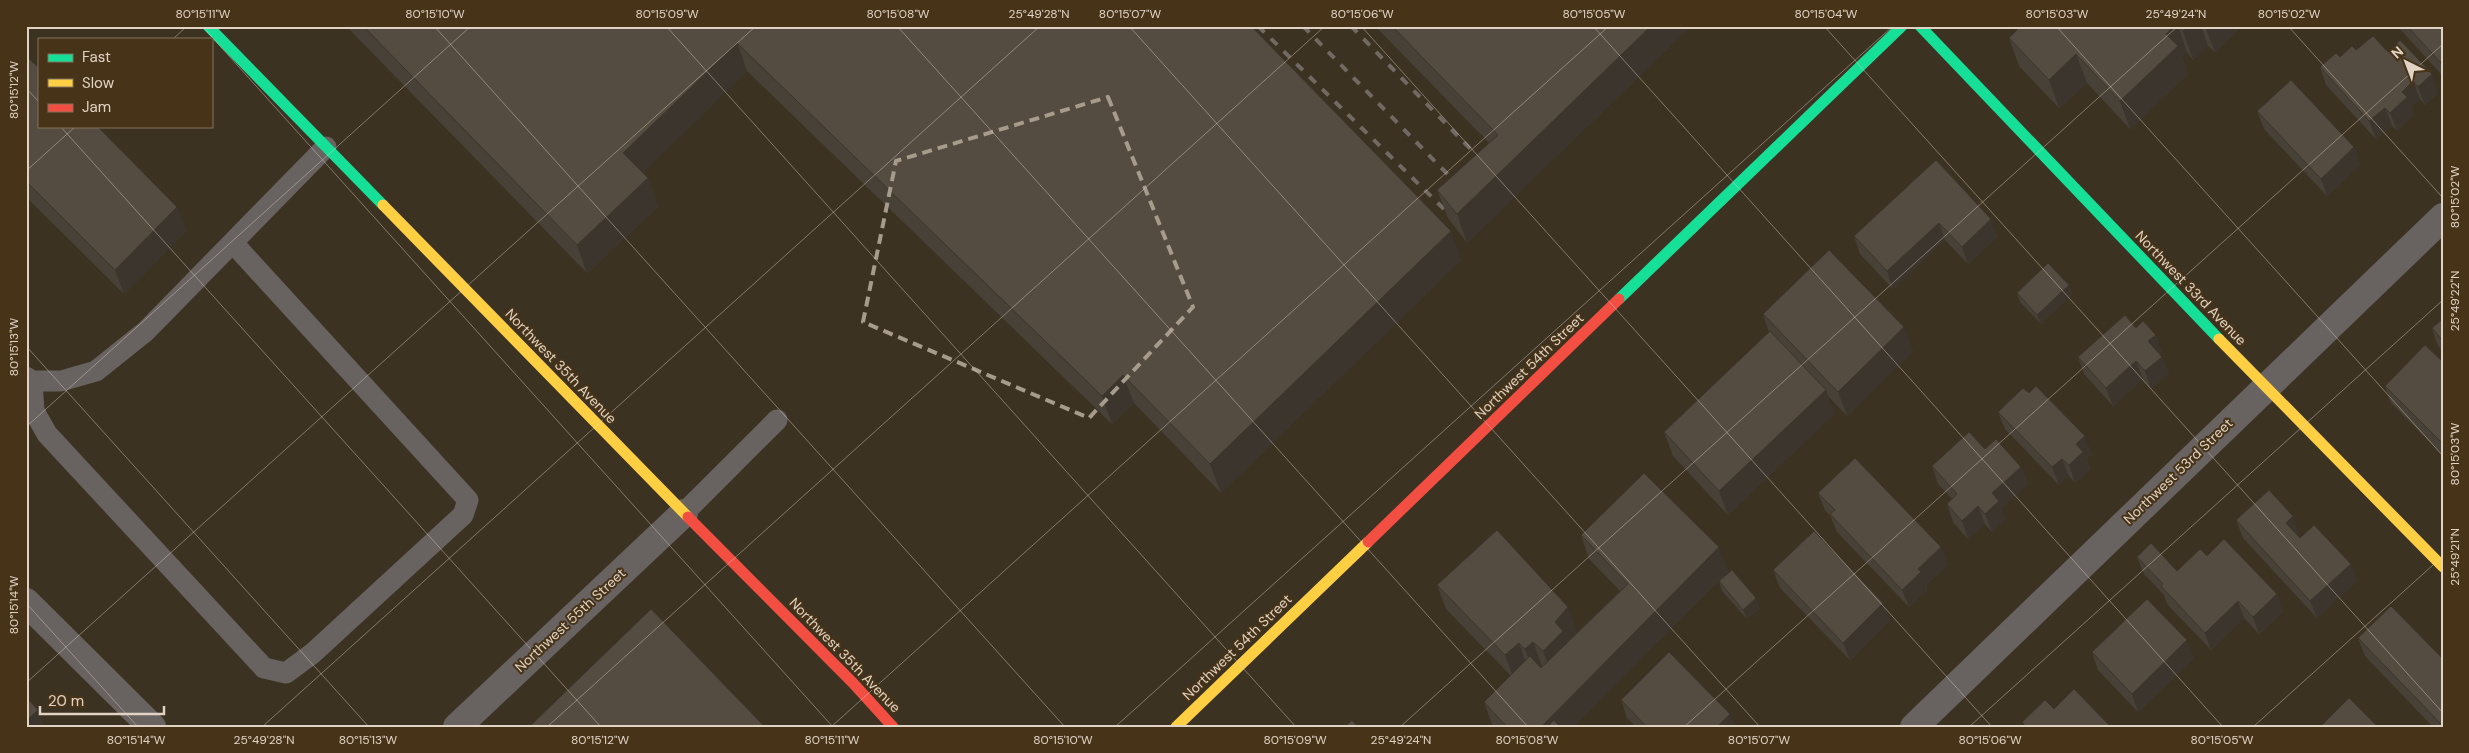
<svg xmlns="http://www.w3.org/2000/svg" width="2469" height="753" viewBox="0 0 2469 753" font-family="'DM Sans',sans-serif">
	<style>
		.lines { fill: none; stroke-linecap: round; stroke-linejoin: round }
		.lane { stroke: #686260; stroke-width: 21 }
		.street { stroke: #686260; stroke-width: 28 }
		.fast { stroke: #16e098; stroke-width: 11 }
		.slow { stroke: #ffcf43; stroke-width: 11 }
		.jam { stroke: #f24e42; stroke-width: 11 }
		.rail { stroke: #716a63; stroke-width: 4; stroke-dasharray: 9 9; stroke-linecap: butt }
		.wall { fill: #484137 }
		.shaded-wall { fill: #3b352d }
		.building { fill: #544c40; stroke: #3b352d }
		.marked { fill: none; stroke: #a79b8b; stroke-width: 4; stroke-dasharray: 10 6; stroke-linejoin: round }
		.ticks { fill: none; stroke: #e0d3c4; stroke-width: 1; stroke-opacity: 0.45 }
		.labels { text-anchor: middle; stroke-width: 4; stroke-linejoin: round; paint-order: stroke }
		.street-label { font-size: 14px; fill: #e0d3c4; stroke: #473318 }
		.neatline { fill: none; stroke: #e0d3c4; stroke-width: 2 }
		.ticks-label { font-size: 12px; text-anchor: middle; fill: #e0d3c4 }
	</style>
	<rect width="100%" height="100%" fill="#3c3222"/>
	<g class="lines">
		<!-- lane -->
		<g class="lane">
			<polyline points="26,377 32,381 61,381 96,371 146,331 326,147"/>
			<polyline points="32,381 34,411 47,434 264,668 286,673 313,653 463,515 468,500 233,243"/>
			<polyline points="684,513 777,420"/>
		</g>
		<!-- street -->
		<g class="street">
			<polyline points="26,602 152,727"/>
			<polyline points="457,727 684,513"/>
			<polyline points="1914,727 2443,217"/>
		</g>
		<!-- fast -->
		<g class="fast">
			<polyline points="208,26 383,205"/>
			<polyline points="1920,26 2219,339"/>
			<polyline points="1619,299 1902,26"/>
		</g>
		<!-- slow -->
		<g class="slow">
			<polyline points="383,205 688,517"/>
			<polyline points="2219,339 2443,567"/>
			<polyline points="1176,727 1368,542"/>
		</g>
		<!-- jam -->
		<g class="jam">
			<polyline points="688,517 853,683 893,727"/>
			<polyline points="1368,542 1619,299"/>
		</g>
		<!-- rail -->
		<g class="rail">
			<polyline points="1258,26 1446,211"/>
			<polyline points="1303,26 1460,187"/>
			<polyline points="1351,26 1486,165"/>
		</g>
	</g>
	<!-- wall -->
	<g class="wall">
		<polygon points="346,26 1251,26 1461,260 1221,493 1134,403 1112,424 747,71 642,173 648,178 658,207 587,273"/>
		<polygon points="1375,26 1691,26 1467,243 1448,218 1437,190 1489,143"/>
		<polygon points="2021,26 2241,26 2215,52 2208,46 2193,60 2187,52 2182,57 2188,74 2130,129 2087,83 2059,108 2019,66 2009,38"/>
		<polygon points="2397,26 2443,26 2443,76"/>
		<polygon points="2356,50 2388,52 2438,92 2425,105 2420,99 2411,107 2413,115 2397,131 2392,125 2376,139 2326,85 2320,67"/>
		<polygon points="26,56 177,207 186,231 124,294 26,197"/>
		<polygon points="2257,111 2354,147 2360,165 2327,196 2264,129"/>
		<polygon points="1936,160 1998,236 1968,264 1945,240 1893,289 1860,254 1854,236"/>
		<polygon points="2069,285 2072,294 2041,324 2020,302 2017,293"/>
		<polygon points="1763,314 1913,351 1847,416 1827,395 1834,414 1728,515 1673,456 1664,432 1769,332"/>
		<polygon points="2443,319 2443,351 2438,346 2432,328"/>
		<polygon points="2136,328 2162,352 2160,354 2169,374 2151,389 2143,379 2113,406 2084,374 2078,357"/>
		<polygon points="2443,362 2443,455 2391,403 2385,386"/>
		<polygon points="1998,412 2092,454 2086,459 2090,469 2075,483 2069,476 2059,485 2005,429"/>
		<polygon points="1985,449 2021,467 2028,484 2001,508 2005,519 1992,532 1985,524 1968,539 1953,522 1947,504 1952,499 1938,484 1932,466"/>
		<polygon points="1818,493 1948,565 1926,585 1927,590 1909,607 1837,532 1831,517 1825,510"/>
		<polygon points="2236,520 2299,534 2297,536 2300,538 2357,581 2317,618 2243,538"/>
		<polygon points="1581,535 1728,571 1573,727 1493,727 1484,702 1511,676 1446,609 1437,585 1577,631 1567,642 1620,591 1589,559"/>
		<polygon points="2207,556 2277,594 2283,612 2259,634 2244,618 2211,650 2167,604 2164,595 2144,574 2137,557 2177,571"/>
		<polygon points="1773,570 1890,620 1850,660 1780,588"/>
		<polygon points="1719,581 1760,608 1747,619 1722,591"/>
		<polygon points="2358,638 2443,659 2443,727 2433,727 2365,656"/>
		<polygon points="2092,652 2194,658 2138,712 2098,670"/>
		<polygon points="1621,700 1730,714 1735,727 1636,727 1627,718"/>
	</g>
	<!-- shaded-wall -->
	<g class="shaded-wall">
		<polygon points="1651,26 1691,26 1467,243 1457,214"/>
		<polygon points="2174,26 2178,26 2187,52 2182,57 2188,74 2130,129 2120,101 2166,34"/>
		<polygon points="2188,26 2201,26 2208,46 2193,60 2183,31"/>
		<polygon points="2205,26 2241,26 2215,52"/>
		<polygon points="737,43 747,71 634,182 623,153"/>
		<polygon points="2076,54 2087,83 2059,108 2049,80"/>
		<polygon points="2443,60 2443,71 2440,62"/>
		<polygon points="2432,74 2438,92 2425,105 2418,87"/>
		<polygon points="2413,81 2420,99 2411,107 2413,115 2397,131 2390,113 2402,92"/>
		<polygon points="2385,108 2392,125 2376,139 2369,121"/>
		<polygon points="2354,147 2360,165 2327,196 2321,179"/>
		<polygon points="648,178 658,207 587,273 577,245"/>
		<polygon points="177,207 186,231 124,294 115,270"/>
		<polygon points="1991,219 1998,236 1968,264 1962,247"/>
		<polygon points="1939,223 1945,240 1893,289 1887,271"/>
		<polygon points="1451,231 1461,260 1221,493 1210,464"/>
		<polygon points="2069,285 2072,294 2041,324 2037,315"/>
		<polygon points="1904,327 1913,351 1847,416 1838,392"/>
		<polygon points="2156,335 2162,352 2154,358 2148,341"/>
		<polygon points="2162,357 2169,374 2151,389 2145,371"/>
		<polygon points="2136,361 2143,379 2113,406 2106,388"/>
		<polygon points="1123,375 1134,403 1112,424 1102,396"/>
		<polygon points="1826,390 1834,414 1728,515 1719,491"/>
		<polygon points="2085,436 2092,454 2086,459 2090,469 2075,483 2069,465 2076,444"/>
		<polygon points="2062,459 2069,476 2059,485 2052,467"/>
		<polygon points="2021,467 2028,484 2001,508 2005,519 1992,532 1985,514 1992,493"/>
		<polygon points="1978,506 1985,524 1968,539 1962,521"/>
		<polygon points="2293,516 2299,534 2292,540 2286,523"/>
		<polygon points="1719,547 1728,571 1573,727 1541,727"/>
		<polygon points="1941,547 1948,565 1926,585 1927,590 1909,607 1902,590 1918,569"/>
		<polygon points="2351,564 2357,581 2317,618 2310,601"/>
		<polygon points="2277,594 2283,612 2259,634 2253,617"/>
		<polygon points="1756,598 1760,608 1747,619 1743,610"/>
		<polygon points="2238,601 2244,618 2211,650 2205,633"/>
		<polygon points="1883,603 1890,620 1850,660 1843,643"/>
		<polygon points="1568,607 1577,631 1567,642 1572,655 1552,675 1543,651 1555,622"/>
		<polygon points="2187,640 2194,658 2138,712 2132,694"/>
		<polygon points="1533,642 1542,666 1534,673 1525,649"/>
		<polygon points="1519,643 1527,666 1514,679 1505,655"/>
		<polygon points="38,710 44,727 26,727 26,721"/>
		<polygon points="1730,714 1735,727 1717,727"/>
	</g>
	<!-- building -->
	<g class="building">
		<polygon points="363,26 1251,26 1451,231 1210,464 1123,375 1102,396 737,43 623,153 648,178 577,245"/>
		<polygon points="1392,26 1651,26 1457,214 1437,190 1498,135"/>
		<polygon points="2021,26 2174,26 2166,34 2178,46 2120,101 2076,54 2049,80 2009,38"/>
		<polygon points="2179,26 2188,26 2183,31"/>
		<polygon points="2407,26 2443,26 2443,60 2440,62"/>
		<polygon points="2373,36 2388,52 2400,40 2432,74 2418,87 2413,81 2402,92 2407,97 2390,113 2385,108 2369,121 2320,67 2336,53 2340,57 2352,46 2356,50"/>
		<polygon points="26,56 39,68 39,126 97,126 177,207 115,270 26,181"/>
		<polygon points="2291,80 2354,147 2321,179 2257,111"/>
		<polygon points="1936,160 1991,219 1962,247 1939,223 1887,271 1854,236"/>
		<polygon points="1829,250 1904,327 1838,392 1763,314"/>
		<polygon points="2048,263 2069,285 2037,315 2017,293"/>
		<polygon points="2125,315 2136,328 2143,321 2156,335 2148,341 2162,357 2145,371 2136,361 2106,388 2078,357"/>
		<polygon points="2443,319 2443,341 2432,328"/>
		<polygon points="1770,331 1826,390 1719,491 1664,432"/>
		<polygon points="2425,345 2443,362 2443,444 2385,386"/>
		<polygon points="2036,386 2085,436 2076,444 2083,452 2069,465 2062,459 2052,467 1998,412 2023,388 2029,393"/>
		<polygon points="1969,432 1985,449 1996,439 2021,467 1992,493 1999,501 1985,514 1978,506 1962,521 1947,504 1957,494 1932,466"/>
		<polygon points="1855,458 1941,547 1918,569 1921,572 1902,590 1830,514 1835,510 1818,493"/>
		<polygon points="1644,473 1719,547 1541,727 1507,727 1484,702 1530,656 1541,668 1628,584 1581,535"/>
		<polygon points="2269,490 2293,516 2286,523 2300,538 2314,525 2351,564 2310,601 2236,520"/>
		<polygon points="1497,530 1568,607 1555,622 1563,631 1543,651 1533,642 1525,649 1519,643 1505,655 1437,585"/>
		<polygon points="1814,531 1883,603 1843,643 1773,570"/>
		<polygon points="2224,539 2277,594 2253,617 2238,601 2205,633 2161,586 2163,584 2137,557 2151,543 2177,571 2200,549 2207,556"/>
		<polygon points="1732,570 1756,598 1743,610 1719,581"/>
		<polygon points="2147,599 2187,640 2132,694 2092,652"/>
		<polygon points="2391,606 2443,659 2443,726 2358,638"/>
		<polygon points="651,609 765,727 529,727"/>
		<polygon points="1669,652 1730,714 1717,727 1647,727 1621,700"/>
		<polygon points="2074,689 2111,727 2026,727 2022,722 2045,700 2054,709"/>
		<polygon points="26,697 38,710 26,721"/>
		<polygon points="2349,698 2378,727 2320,727"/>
		<polygon points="1352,720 1358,727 1345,727"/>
		<polygon points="1554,720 1560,727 1547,727"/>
	</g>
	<!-- marked area -->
	<path class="marked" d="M1108,97l85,210 -104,111 -226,-96 33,-161z"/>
	<!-- ticks -->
	<path class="ticks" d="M202,26l631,701M434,26l631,701M666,26l630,701M897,26l631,701M1129,26l631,701M1361,26l631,701M1593,26l630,701M1824,26l619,687M2056,26l387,430M2288,26l155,172M173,39l14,-13M26,88l13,14M60,126l541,601M26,171l50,-45M26,346l343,381M26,427l445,-401M26,603l112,124M26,683l730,-657M262,727l778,-701M547,727l778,-701M831,727l778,-701M1115,727l778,-701M1400,727l778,-701M1684,727l759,-683M1969,727l474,-427M2253,727l190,-171"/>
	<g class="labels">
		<!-- street labels -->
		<g class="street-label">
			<text transform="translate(2191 288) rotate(46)" y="5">Northwest 33rd Avenue</text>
			<text transform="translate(561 366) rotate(46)" y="5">Northwest 35th Avenue</text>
			<text transform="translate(1529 366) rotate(-44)" y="5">Northwest 54th Street</text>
			<text transform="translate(2178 471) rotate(-44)" y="5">Northwest 53rd Street</text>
			<text transform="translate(570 620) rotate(-43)" y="5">Northwest 55th Street</text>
			<text transform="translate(1237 647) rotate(-44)" y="5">Northwest 54th Street</text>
			<text transform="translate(845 655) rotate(46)" y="5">Northwest 35th Avenue</text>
		</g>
	</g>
	<!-- border -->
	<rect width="2469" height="753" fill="none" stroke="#473318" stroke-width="55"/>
	<!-- legend -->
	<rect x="38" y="38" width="175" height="90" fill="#473318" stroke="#84735d"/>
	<rect x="48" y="54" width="25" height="8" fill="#16e098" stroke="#84735d"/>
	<text x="82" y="62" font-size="15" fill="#e0d3c4">Fast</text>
	<rect x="48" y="79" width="25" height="8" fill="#ffcf43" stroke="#84735d"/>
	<text x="82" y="88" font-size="15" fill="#e0d3c4">Slow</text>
	<rect x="48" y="104" width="25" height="8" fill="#f24e42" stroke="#84735d"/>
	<text x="82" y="112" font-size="15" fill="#e0d3c4">Jam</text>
	<!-- north arrow -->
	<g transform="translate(2406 62) rotate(318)" stroke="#473318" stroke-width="4" paint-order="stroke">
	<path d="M0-4L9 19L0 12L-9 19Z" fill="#e0d3c4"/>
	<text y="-8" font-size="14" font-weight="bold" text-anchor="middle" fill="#e0d3c4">N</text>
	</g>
	<!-- scale -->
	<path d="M40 706v8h124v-8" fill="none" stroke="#e0d3c4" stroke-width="2.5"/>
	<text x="48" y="706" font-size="15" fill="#e0d3c4" stroke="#473318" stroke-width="4" paint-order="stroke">20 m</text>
	<rect x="28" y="28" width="2414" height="698" class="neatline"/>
	<g class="ticks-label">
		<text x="203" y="18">80°15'11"W</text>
		<text x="435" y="18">80°15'10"W</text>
		<text x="667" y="18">80°15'09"W</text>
		<text x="898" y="18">80°15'08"W</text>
		<text x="1039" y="18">25°49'28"N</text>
		<text x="1130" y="18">80°15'07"W</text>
		<text x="1362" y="18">80°15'06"W</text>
		<text x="1594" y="18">80°15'05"W</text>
		<text x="1826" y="18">80°15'04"W</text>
		<text x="2057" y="18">80°15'03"W</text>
		<text x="2176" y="18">25°49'24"N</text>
		<text x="2289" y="18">80°15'02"W</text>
		<text transform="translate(14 90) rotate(-90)" y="4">80°15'12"W</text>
		<text transform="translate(2455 197) rotate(-90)" y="4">80°15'02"W</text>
		<text transform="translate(2455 301) rotate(-90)" y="4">25°49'22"N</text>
		<text transform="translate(14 347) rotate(-90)" y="4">80°15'13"W</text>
		<text transform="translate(2455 454) rotate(-90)" y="4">80°15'03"W</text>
		<text transform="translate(2455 557) rotate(-90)" y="4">25°49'21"N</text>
		<text transform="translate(14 605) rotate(-90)" y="4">80°15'14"W</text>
		<text x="136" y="744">80°15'14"W</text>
		<text x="264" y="744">25°49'28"N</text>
		<text x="368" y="744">80°15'13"W</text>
		<text x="600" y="744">80°15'12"W</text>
		<text x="832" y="744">80°15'11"W</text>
		<text x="1063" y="744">80°15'10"W</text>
		<text x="1295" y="744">80°15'09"W</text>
		<text x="1401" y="744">25°49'24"N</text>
		<text x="1527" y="744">80°15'08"W</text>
		<text x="1759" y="744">80°15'07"W</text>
		<text x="1990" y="744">80°15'06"W</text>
		<text x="2222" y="744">80°15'05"W</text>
	</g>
</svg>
